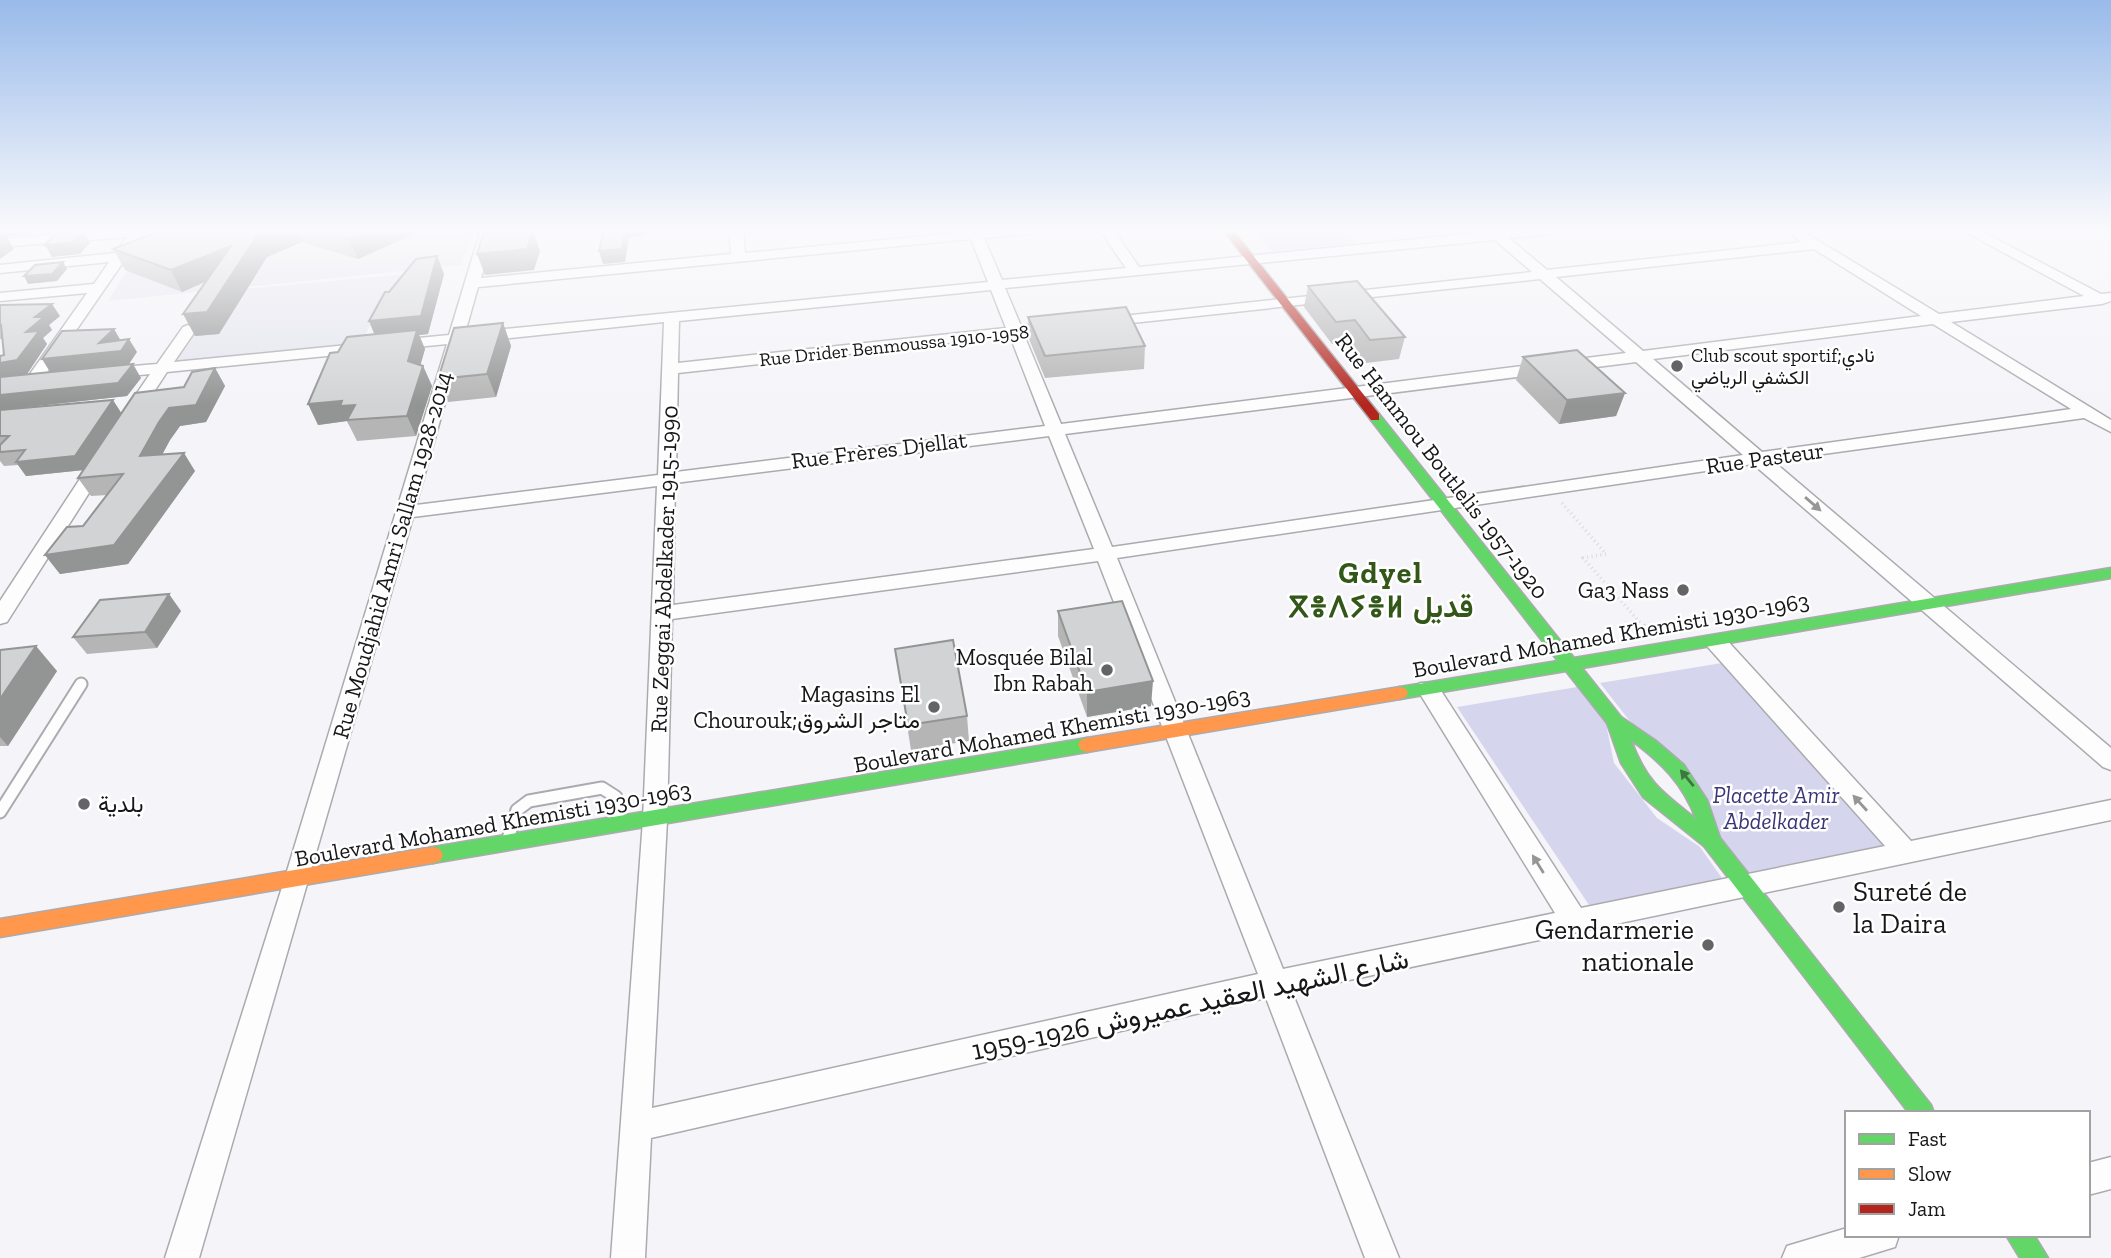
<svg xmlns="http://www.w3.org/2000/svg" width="2111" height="1258" viewBox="0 0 2111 1258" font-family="'Zilla Slab',Vazirmatn,'Noto Sans Tifinagh',serif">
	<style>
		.built { fill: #e4e4ee }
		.green { fill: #d5d6ed }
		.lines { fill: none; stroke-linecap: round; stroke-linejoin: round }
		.lane-casing { stroke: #ababaf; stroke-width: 15 }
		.street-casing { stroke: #ababaf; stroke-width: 3 }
		.fast-casing { stroke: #ababaf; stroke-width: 3 }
		.slow-casing { stroke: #ababaf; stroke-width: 3 }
		.jam-casing { stroke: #ababaf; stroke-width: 3 }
		.path-far1 { stroke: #dadada; stroke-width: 3.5; stroke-dasharray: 1 3.5; stroke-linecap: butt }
		.path { stroke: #dadada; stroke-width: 5; stroke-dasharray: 2 6; stroke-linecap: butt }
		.lane { stroke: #fdfdfe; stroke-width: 11 }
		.street { fill: #fdfdfe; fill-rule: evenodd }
		.fast { fill: #63d668; fill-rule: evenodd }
		.slow { fill: #ff974d; fill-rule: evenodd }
		.jam { fill: #b3261e; fill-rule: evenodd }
		.wall { fill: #b5b5b6 }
		.shaded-wall { fill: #939494 }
		.building { fill: #d2d3d4; stroke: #939494; stroke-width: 2 }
		.oneway { fill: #969697 }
		.oneway2 { fill: #3d7640 }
		.poi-dot { fill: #646467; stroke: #fff; stroke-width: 2.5 }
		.labels { text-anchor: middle; stroke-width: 5; stroke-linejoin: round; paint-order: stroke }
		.far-street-label { font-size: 19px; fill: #171719; stroke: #fff }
		.far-poi-label { font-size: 19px; fill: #171719; stroke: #fff; text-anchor: start }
		.street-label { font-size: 23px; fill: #171719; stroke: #fff }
		.poi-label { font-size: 23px; fill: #171719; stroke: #fff; text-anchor: end }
		.park-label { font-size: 23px; font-style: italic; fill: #393577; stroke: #fff }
		.near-poi-label { font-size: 28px; fill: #171719; stroke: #fff; text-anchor: start }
		.near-street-label { font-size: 28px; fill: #171719; stroke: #fff }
		.district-label { font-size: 30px; font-weight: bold; letter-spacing: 2px; fill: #335718; stroke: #fff }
	</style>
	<rect width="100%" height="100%" fill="#f4f4f9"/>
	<!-- built -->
	<g class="built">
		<polygon points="153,229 474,229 462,265 108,301"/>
		<polygon points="419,273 376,313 361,344 172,362 221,291"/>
	</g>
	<!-- green -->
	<g class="green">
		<polygon points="1254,229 1343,229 1356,243 1272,251"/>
		<polygon points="1728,662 1896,848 1752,877 1600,683"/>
		<polygon points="1577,687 1605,719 1614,763 1657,818 1700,847 1724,881 1589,905 1457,707"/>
	</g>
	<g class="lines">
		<defs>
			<g id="lane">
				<polyline points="0,812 81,684"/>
				<polyline points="508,839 517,810 529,801 602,788 616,797 619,823"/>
			</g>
			<g id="street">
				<polygon points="125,229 146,229 39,384 27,384 25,381 87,293 0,301 0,293 94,284 109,262 0,273 0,265 115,253 127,237 0,247 0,239"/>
				<path d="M481,229h14l-14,49 250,-24 -2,-25h14l2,24 223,-21 -1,-3h77l-7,4 -53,5 18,42 124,-12 -27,-39h14l26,38 348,-35 1,-3h81l-7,4 -53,5 38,32 255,-28 -19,-13h16l140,85 145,-18 -124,-67h17l124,65 10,-1v8l-9,3 -151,18 160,98v12l-27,-14 -311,43 338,287v22l-8,-3 -350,-303 -636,94 166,411 272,-56 -138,-224 3,-6h16l145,225 304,-62 -178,-200 -3,-5 3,-5h16l188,205 200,-41v20l-819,172 107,266h-34l-99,-260 -615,140 -6,120h-34l32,-438 14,-334 -244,31 -214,741h-34l119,-377 163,-537 -280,28 -31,47 -6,1 -8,-5 28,-41 -40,4 -8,-5 8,-5 47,-4 26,-37 5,-2 8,5 -22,32 275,-27zM971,239l17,43 -523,51 13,-46zM1495,240l37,32 -428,46 -7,4 7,4 436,-47 86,74 -565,71 -37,-89 30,-3 8,-5 -8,-5 -33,4 -16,-38zM1814,249l107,67 -278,35 -87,-74zM991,290l15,38 -328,35 1,-42zM664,322l-6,153 -242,30 46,-162zM1933,324l138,85 -309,43 -109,-93zM1010,336l35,90 -369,46 2,-99zM1636,362l107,93 -631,92 -47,-113zM1049,436l45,113 -421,56 2,-122zM1098,561l160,413 -606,134 15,-288 5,-201z"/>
				<polygon points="99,458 108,463 7,622 0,624 0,601 93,459"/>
				<polygon points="2111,1157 2111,1189 2088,1195 2088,1163"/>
				<polygon points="1847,1228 1847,1235 1899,1235 1895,1247 1859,1258 1782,1258 1787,1246"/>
			</g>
			<g id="fast">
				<path d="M1375,413l4,1 195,244 537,-90v10l-529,90 39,49 35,24 28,24 23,35 13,38 211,267 3,8h-25l-205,-267 -61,-49 -22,-34 -14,-40 -41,-52 -166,28 -6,-2 -2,-4 2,-4 6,-2 158,-26 -187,-241v-6zM1631,740c30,22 52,44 65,79 -33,-26 -50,-37 -65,-79z"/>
				<polygon points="1087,738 1093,740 1096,745 1093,750 1087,752 433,863 426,861 423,855 426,849 433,847"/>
				<polygon points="2006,1235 2034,1235 2048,1258 2020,1258"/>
			</g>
			<g id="slow">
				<polygon points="1400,687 1406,689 1408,693 1406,697 1400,699 1087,752 1081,750 1078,745 1081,740 1087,738"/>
				<polygon points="433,847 440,849 443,855 440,861 433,863 0,937 0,919"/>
			</g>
			<polygon id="jam" points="1222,229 1232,229 1379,414 1379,420 1371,420"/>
		</defs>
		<!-- lane casing -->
		<use href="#lane" class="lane-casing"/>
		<!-- street casing -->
		<use href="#street" class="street-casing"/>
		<!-- fast casing -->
		<use href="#fast" class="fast-casing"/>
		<!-- slow casing -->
		<use href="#slow" class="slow-casing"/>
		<!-- jam casing -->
		<use href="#jam" class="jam-casing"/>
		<!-- path-far1 -->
		<polyline class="path-far1" points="1562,503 1606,554 1583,558 1644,627"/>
		<!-- path -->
		<polyline class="path" points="1643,625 1647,630"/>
		<!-- lane -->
		<use href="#lane" class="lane"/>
		<!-- street -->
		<use href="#street" class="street"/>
		<!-- fast -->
		<use href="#fast" class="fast"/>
		<!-- slow -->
		<use href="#slow" class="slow"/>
		<!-- jam -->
		<use href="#jam" class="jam"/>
	</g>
	<!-- wall -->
	<g class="wall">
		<polygon points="156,229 425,229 358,259 302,242 267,257 219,334 195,336 205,282 182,292 125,270 113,249 158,232"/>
		<polygon points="437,256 444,274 428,334 419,335 425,349 420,365 423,366 432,386 416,436 357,441 347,421 318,425 374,334 369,321 389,292"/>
		<polygon points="1308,286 1405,337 1399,359 1366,363 1350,343 1332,344 1304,307"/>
		<polygon points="0,305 60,316 49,325 52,330 43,338 47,344 27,374 12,375 141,378 127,396 0,410 4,355 2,339 0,339"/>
		<polygon points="1028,317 1145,346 1144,369 1045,378 1029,339"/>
		<polygon points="503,323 511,346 496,397 448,402 438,379"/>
		<polygon points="1523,357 1625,393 1616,416 1559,424 1516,380"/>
		<polygon points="215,368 225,386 206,422 180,426 170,440 162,454 195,471 128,564 60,574 45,555 83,526 107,495 91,496 78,478 84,470 26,476 18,465 4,466 0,461 0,410 121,413 184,387"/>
		<polygon points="181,611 157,648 87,654 73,637"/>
		<polygon points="1058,611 1151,706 1087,717 1058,636"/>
		<polygon points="895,649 967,716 969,741 911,750"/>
		<polygon points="0,650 57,671 8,746 0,746"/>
	</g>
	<!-- shaded-wall -->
	<g class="shaded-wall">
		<polygon points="0,229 37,229 32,234 6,236 14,249 0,259"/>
		<polygon points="275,229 296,229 302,242 267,257 219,334 195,336 183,314 235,269 182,292 171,270"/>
		<polygon points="371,229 425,229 358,259 349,239"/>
		<polygon points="625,229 647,229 644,235 629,238 625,262 603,264 599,251"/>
		<polygon points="83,230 90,243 80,254 52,257 45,245"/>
		<polygon points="533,230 540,251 534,270 485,275 477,254"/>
		<polygon points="437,256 444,274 428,334 419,335 425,349 416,381 377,339 369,321"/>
		<polygon points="63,262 67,269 57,281 28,284 24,276"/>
		<polygon points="52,304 60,316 49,325 52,330 43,338 47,344 27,374 0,377 0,363 26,332 35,317"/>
		<polygon points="503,323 511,346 496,397 487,374"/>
		<polygon points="114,329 121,341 129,339 137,352 129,364 50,372 42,359 99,343"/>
		<polygon points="133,364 141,378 127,396 0,410 0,395"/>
		<polygon points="423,366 432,386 416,436 407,416"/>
		<polygon points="215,368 225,386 206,422 180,426 170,440 152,474 140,456 159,422 169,408"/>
		<polygon points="1625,393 1616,416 1559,424 1567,400"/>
		<polygon points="113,400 122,414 84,470 26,476 16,462"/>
		<polygon points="342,401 355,405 347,420 350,426 347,421 318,425 308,404"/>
		<polygon points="184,453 195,471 128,564 60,574 45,555"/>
		<polygon points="169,594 181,611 157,648 145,632"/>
		<polygon points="36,646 57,671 8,746 0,737 0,699"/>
		<polygon points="1153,681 1151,706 1087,717 1087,692"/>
	</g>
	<!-- building -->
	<g class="building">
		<polygon points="165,229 275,229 257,236 207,312 183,314 231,246 171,270 113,249"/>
		<polygon points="317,229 371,229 349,239"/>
		<polygon points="604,229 625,229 622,249 599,251"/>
		<polygon points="83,230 73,242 45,245 56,233"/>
		<polygon points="533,230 527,249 477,254 483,234"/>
		<polygon points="437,256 421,316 369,321 385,292 389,292 416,259"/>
		<polygon points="63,262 52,274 24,276 35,265"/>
		<polygon points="1357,281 1405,337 1370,340 1355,320 1336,322 1308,286"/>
		<polygon points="52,304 35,317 44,317 26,332 39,331 17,360 0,363 0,356 4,355 1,325 0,325 0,305"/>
		<polygon points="1126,307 1145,346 1045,356 1028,317"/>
		<polygon points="503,323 487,374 438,379 454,328"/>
		<polygon points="114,329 99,343 129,339 121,351 42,359 62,331"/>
		<polygon points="417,330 408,361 423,366 407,416 347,420 355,405 340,406 342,401 308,404 330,353 338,352 347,337"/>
		<polygon points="1577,350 1625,393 1567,400 1523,357"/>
		<polygon points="133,364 118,383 0,395 0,377"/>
		<polygon points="215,368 196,405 169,408 159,422 140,456 184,453 114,545 45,555 67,527 83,526 123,474 78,478 135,393 184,387 192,372"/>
		<polygon points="113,400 75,456 16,462 25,450 0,452 0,445 9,436 0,436 0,410"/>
		<polygon points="169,594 145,632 73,637 100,600"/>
		<polygon points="1122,601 1153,681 1087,692 1058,611"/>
		<polygon points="953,640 967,716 908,725 895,649"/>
		<polygon points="36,646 0,699 0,650"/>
	</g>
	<!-- one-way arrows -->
	<defs><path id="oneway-solid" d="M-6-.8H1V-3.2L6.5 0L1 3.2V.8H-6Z" transform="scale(1.75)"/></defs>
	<g class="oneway">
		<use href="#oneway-solid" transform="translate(1813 504) rotate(41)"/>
		<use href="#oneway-solid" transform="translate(1860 803) rotate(-132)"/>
		<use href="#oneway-solid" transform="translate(1538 864) rotate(-122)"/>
	</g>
	<use class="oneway2" href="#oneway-solid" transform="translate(1687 778) rotate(-129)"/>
	<!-- sky -->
	<linearGradient id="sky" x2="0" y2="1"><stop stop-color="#99baea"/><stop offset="0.57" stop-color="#fafafc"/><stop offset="1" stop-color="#fafafc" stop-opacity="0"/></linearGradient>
	<rect width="2111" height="405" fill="url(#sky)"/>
	<!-- markers -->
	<g class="poi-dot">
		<circle cx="1677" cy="366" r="7"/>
		<circle cx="1683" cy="590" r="7"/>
		<circle cx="1107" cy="670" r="7"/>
		<circle cx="934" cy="707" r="7"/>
		<circle cx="84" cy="804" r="7"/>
		<circle cx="1839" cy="907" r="7"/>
		<circle cx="1708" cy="945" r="7"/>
	</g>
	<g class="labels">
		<!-- far-street labels -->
		<g class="far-street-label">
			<text transform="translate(894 345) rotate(-6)" y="7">Rue Drider Benmoussa 1910-1958</text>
		</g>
		<!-- far-poi labels -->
		<g class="far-poi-label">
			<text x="1691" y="362">Club scout sportif;نادي<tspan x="1691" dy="22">الكشفي الرياضي</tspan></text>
		</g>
		<!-- street labels -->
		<g class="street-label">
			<text transform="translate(879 450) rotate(-7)" y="8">Rue Frères Djellat</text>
			<text transform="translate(1765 458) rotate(-8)" y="8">Rue Pasteur</text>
			<text transform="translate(1442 466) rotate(52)" y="8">Rue Hammou Boutlelis 1957-1920</text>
			<text transform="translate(392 555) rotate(-74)" y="8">Rue Moudjahid Amri Sallam 1928-2014</text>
			<text transform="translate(664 569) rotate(-88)" y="8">Rue Zeggai Abdelkader 1915-1990</text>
			<text transform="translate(1611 635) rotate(-10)" y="8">Boulevard Mohamed Khemisti 1930-1963</text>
			<text transform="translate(1052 730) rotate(-10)" y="8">Boulevard Mohamed Khemisti 1930-1963</text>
			<text transform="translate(493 824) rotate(-10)" y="8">Boulevard Mohamed Khemisti 1930-1963</text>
		</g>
		<!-- poi labels -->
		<g class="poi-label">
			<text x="1669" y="598">Ga3 Nass</text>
			<text x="1093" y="665">Mosquée Bilal<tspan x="1093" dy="26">Ibn Rabah</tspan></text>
			<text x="920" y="702">Magasins El<tspan x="920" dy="26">Chourouk;متاجر الشروق</tspan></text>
			<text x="98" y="812" text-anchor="start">بلدية</text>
		</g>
		<!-- park labels -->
		<g class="park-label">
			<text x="1776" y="803">Placette Amir<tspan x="1776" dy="26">Abdelkader</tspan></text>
		</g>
		<!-- near-poi labels -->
		<g class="near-poi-label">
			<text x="1853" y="901">Sureté de<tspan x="1853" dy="32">la Daira</tspan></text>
			<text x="1694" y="939" text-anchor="end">Gendarmerie<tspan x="1694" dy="32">nationale</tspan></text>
		</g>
		<!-- near-street labels -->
		<g class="near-street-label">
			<text transform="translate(1190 1004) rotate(-12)" y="10">شارع الشهيد العقيد عميروش 1926-1959</text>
		</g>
		<!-- district labels -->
		<g class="district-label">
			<text x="1381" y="583">Gdyel<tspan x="1381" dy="34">ⴳⴻⴷⵢⴻⵍ قديل</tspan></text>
		</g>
	</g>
	<!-- legend -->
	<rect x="1845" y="1111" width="245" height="126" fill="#ffffff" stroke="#a2a2a3" stroke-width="2"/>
	<rect x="1859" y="1134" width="35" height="10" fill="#63d668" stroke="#a2a2a3" stroke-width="2"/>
	<text x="1908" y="1146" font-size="21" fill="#171719">Fast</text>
	<rect x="1859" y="1169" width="35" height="10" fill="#ff974d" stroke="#a2a2a3" stroke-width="2"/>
	<text x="1908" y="1181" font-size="21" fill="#171719">Slow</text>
	<rect x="1859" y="1204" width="35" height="10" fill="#b3261e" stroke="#a2a2a3" stroke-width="2"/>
	<text x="1908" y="1216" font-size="21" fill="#171719">Jam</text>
</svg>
